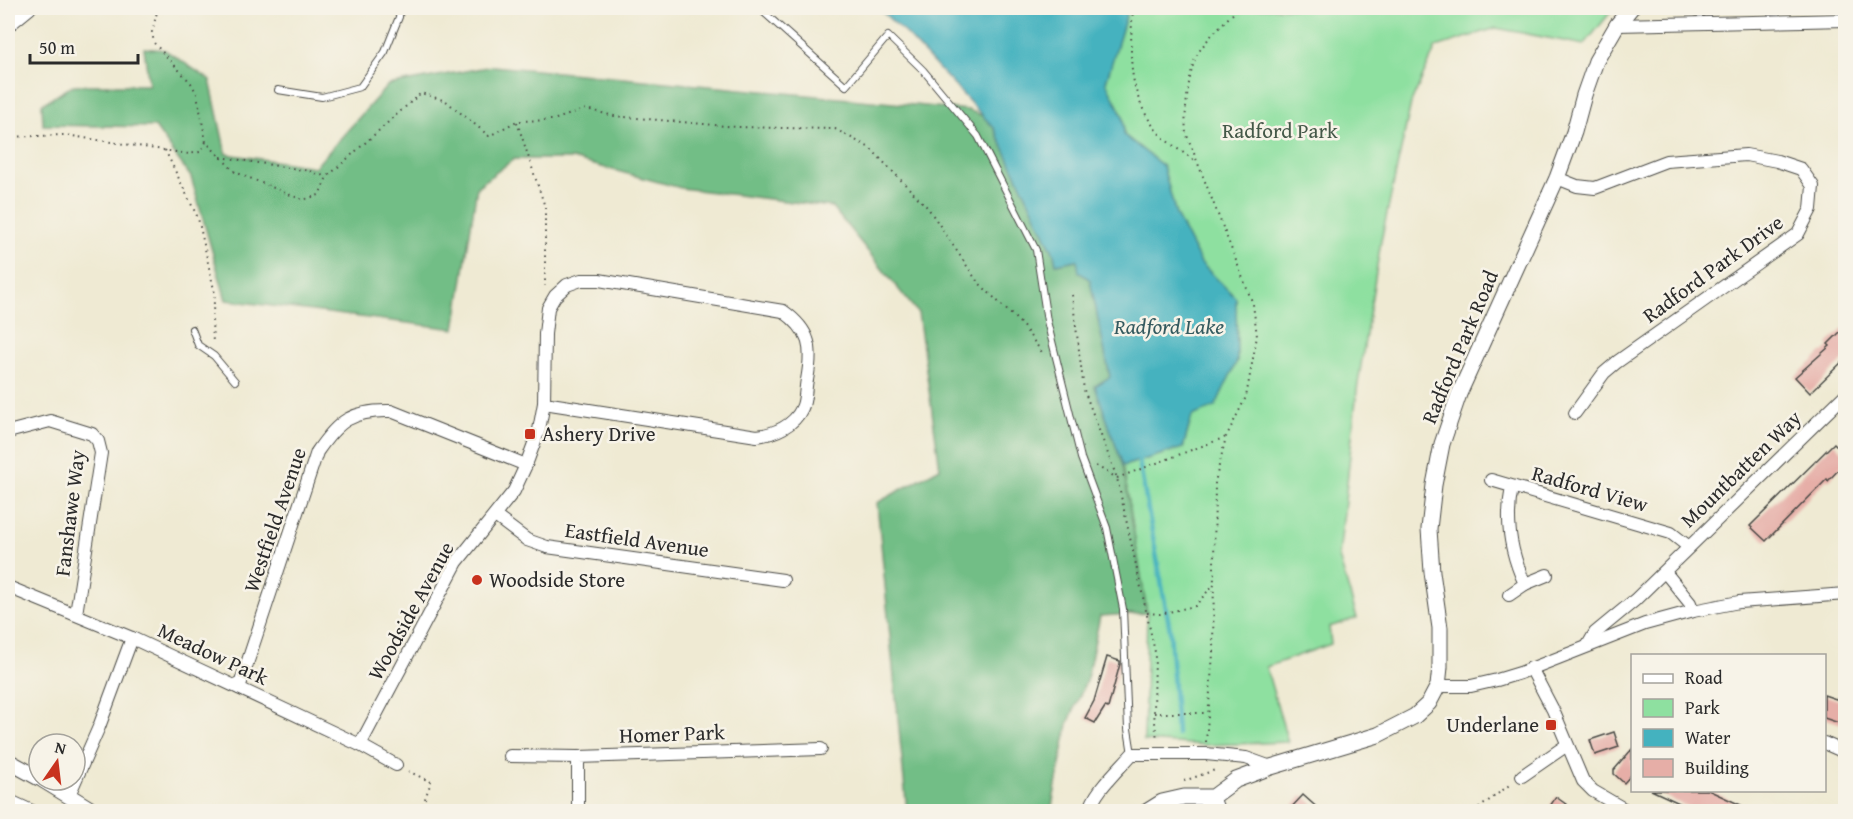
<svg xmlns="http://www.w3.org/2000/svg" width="1853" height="819" viewBox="0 0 1853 819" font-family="'Gentium Book Plus',serif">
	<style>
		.green { fill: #8ee0a0; stroke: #5c8666; stroke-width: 1.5 }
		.forest { fill: #72be86; stroke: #4e7458; stroke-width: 1.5 }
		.water { fill: #44b2bf; stroke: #386e75; stroke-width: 1.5 }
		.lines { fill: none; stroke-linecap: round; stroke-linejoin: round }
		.stream { stroke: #44b2bf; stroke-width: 4.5 }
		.building { fill: #e6aea7 }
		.service-casing { stroke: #484844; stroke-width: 8 }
		.minor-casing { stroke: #484844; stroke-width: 14 }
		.tertiary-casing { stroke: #484844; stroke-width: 17 }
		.path { stroke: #484844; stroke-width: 2; stroke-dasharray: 1.5 4.5; stroke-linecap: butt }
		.service { stroke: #fff; stroke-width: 6 }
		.minor { stroke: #fff; stroke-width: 12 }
		.tertiary { stroke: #fff; stroke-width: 15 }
		.poi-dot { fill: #c8321e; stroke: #f7f3e8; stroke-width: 2 }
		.labels { text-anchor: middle; stroke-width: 5; stroke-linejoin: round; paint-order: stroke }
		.park-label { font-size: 21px; fill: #445848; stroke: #f7f3e8 }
		.street-label { font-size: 21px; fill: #2b2b2b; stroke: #f7f3e8 }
		.poi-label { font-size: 21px; fill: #2b2b2b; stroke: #f7f3e8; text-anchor: start }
		.water-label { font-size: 22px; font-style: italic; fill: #345a5f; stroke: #f7f3e8 }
	</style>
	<rect width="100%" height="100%" fill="#f7f3e8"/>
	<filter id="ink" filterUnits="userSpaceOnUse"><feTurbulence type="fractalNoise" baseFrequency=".0167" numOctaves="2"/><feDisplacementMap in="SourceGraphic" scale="12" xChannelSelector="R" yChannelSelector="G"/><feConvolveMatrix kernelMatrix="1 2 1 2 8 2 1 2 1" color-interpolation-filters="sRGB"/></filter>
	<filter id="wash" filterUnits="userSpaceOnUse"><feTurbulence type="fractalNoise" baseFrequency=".008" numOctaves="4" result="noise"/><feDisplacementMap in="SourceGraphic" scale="24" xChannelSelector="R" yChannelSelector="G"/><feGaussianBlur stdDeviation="1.35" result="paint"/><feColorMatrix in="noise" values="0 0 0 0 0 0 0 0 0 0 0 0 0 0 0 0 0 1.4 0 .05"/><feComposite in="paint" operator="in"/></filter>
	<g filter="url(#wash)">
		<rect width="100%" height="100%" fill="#efead3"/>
		<!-- green -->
		<polygon class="green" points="1122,8 1614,8 1584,45 1496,28 1436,47 1411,103 1381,241 1357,390 1339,557 1357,618 1329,627 1331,644 1266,667 1288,742 1206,745 1144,741 1147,613 1123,466 1183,448 1192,416 1237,361 1236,299 1201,263 1176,215 1163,166 1124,135 1123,116 1105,82 1127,13"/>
		<!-- forest -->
		<polygon class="forest" points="144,48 165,50 210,80 226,154 315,167 388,85 493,66 968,110 983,116 994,128 1054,254 1056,264 1078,259 1079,272 1090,280 1110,377 1095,386 1123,466 1147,613 1100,616 1087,678 1068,724 1051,811 907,811 877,503 940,468 918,313 832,207 681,188 572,159 514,159 477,187 455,329 226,300 191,177 155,127 43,125 42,104 74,85 149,85"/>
		<!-- water -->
		<polygon class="water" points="878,8 1122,8 1127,13 1106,82 1123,117 1124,135 1163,166 1176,215 1201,263 1236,298 1237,361 1215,407 1192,416 1183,448 1123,466 1095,386 1110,377 1090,280 1079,272 1077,260 1056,264 1054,254 994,128 907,35"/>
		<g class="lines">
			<!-- stream -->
			<polyline class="stream" points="1139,461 1170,630 1177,734"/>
		</g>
		<g id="blocks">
			<!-- building -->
			<g class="building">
				<polygon points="1845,327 1845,359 1810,393 1795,377 1830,346 1828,344"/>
				<polygon points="1834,443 1845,454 1845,463 1828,481 1827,479 1766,541 1750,526"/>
				<polygon points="1107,657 1120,661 1120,664 1108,708 1105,707 1095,723 1085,718 1094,701"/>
				<polygon points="1824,695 1845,702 1845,725 1824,718"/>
				<polygon points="1614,732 1619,747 1595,755 1590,740"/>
				<polygon points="1632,749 1632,774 1624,783 1614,774 1614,770"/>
				<polygon points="1651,790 1708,790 1756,812 1689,812 1690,808"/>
				<polygon points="1303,795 1322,812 1287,812"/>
				<polygon points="1556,797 1577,812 1546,812"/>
			</g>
		</g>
	</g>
	<g filter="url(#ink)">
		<use href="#blocks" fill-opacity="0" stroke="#484844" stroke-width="1.5"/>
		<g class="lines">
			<defs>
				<g id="service">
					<polyline points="759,8 846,86 888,36 923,70 978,136 1036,250 1047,321 1081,458 1107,528 1123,609 1128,729 1132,754"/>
					<polyline points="278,90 322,97 360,87 385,52 399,17 400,8"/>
					<polyline points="192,329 198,345 214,356 235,381"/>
				</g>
				<g id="minor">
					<polyline points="1617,25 1846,20"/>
					<polyline points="8,26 30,8"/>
					<polyline points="1557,178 1577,186 1595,188 1666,161 1746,155 1777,161 1801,169 1813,186 1811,209 1798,234 1617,362 1604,373 1575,413"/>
					<polyline points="8,432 50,421 92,434 98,441 101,453 76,614"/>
					<polyline points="1491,480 1671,533 1689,547"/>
					<polyline points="495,516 527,540 547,547 783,580"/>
					<polyline points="1665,572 1690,603 1693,611"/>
					<polyline points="1525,584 1547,575"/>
					<polyline points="8,587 132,638 360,745 396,765"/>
					<path d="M1509,595l16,-11c-14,-30 -20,-64 -13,-97"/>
					<polyline points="1588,645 1595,633 1635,600 1846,394"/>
					<polyline points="1531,668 1553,710 1583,781 1593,791 1629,812"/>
					<polyline points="1438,686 1471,686 1497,680 1520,673 1645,624 1693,611 1739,602 1846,594"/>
					<path d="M239,688l78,-236c21,-31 35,-42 74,-41l135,54"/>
					<polyline points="1824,743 1840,750 1846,757"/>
					<path d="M360,745l97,-183 57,-71 12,-26 13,-35 5,-27 1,-69 3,-26 7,-12 12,-11 14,-5h18l184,31c28,20 30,37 24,69 -2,8 -1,20 -5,28 -8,18 -28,26 -45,28l-213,-33"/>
					<polyline points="510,756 578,757"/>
					<polyline points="1522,776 1567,745"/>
					<polyline points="69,795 99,727 132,638"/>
					<polyline points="1213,797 1219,812"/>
					<polyline points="8,800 34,812"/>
					<polyline points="578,812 578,757 821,749"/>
					<path d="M1090,812c1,-18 30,-44 42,-58h74l40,4 25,9"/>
				</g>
				<g id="tertiary">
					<polyline points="8,761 39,778"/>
					<polyline points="43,780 95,812"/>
					<polyline points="1146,812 1162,802 1184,797 1213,797 1236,780 1271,767 1378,735 1415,716 1429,703 1438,686 1440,667 1440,628 1432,572 1429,529 1434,485 1442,444 1459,394 1557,178 1574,132 1584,95 1596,61 1617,25 1631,8"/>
				</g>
			</defs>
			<!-- service casing -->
			<use href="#service" class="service-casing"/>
			<!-- minor casing -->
			<use href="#minor" class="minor-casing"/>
			<!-- tertiary casing -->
			<use href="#tertiary" class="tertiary-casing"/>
			<!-- path -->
			<g class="path">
				<polyline points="158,8 152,32 154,43 191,83 197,94 206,142 235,172 303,200 319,195 327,177 421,93 446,101 489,136 517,121 553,120 586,109 614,116 737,127 835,129 870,148 928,208 977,281 1022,325 1044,355"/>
				<path d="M1133,8c-3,45 -7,84 24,123 10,12 27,22 40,31"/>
				<polyline points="517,122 545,207 545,286"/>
				<polyline points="8,137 65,135 189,154 200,152 206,142"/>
				<polyline points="165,150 198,218 215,294 212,319 213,344"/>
				<polyline points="221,157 309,171 327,177"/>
				<polyline points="1072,295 1084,390 1117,478 1155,652 1154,713 1157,740"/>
				<polyline points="1096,466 1117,478"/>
				<polyline points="1117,478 1226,437"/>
				<polyline points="1147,613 1160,614 1195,606 1214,584"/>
				<polyline points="1154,713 1208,713"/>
				<path d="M1206,742l7,-88 2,-172 11,-45 20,-40 11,-61 -4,-32 -67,-171c-2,-19 2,-53 8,-71 5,-17 32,-42 45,-54"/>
				<polyline points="408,771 431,782 420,812"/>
				<polyline points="1184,781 1215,770"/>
				<polyline points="1474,812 1512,783"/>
			</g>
			<!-- service -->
			<use href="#service" class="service"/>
			<!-- minor -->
			<use href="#minor" class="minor"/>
			<!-- tertiary -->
			<use href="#tertiary" class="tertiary"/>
		</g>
	</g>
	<!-- markers -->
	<g class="poi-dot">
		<rect x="524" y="428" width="12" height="12" rx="3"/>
		<circle cx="477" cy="580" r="6"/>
		<rect x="1545" y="719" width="12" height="12" rx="3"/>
	</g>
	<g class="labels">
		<!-- park labels -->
		<g class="park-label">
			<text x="1280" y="138">Radford Park</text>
		</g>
		<!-- street labels -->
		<g class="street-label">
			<text transform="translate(1713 269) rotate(-36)" y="7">Radford Park Drive</text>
			<text transform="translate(1460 347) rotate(-67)" y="7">Radford Park Road</text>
			<text transform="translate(1741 469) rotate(-44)" y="7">Mountbatten Way</text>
			<text transform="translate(1590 489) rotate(16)" y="7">Radford View</text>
			<text transform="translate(70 513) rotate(-83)" y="7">Fanshawe Way</text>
			<text transform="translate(275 520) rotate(-71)" y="7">Westfield Avenue</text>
			<text transform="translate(637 540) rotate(8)" y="7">Eastfield Avenue</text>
			<text transform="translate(411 611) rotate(-61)" y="7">Woodside Avenue</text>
			<text transform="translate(213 654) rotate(25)" y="7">Meadow Park</text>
			<text transform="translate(672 734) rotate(-2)" y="7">Homer Park</text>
		</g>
		<!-- poi labels -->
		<g class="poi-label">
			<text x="542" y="441">Ashery Drive</text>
			<text x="489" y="587">Woodside Store</text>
			<text x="1539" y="732" text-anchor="end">Underlane</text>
		</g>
		<!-- water labels -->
		<g class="water-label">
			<text x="1169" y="334">Radford Lake</text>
		</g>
	</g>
	<!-- margin -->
	<rect width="1853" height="819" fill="none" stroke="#f7f3e8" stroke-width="30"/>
	<!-- legend -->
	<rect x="1631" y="654" width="195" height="138" fill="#f7f3e8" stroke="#a5a39c" stroke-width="1.5"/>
	<rect x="1643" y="674" width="30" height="9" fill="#ffffff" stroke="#a5a39c" stroke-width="1.5"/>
	<text x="1685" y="684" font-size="18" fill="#2b2b2b">Road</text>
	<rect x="1643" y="699" width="30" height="18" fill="#8ee0a0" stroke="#a5a39c" stroke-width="1.5"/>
	<text x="1685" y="714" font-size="18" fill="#2b2b2b">Park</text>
	<rect x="1643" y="729" width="30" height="18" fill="#44b2bf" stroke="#a5a39c" stroke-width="1.5"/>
	<text x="1685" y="744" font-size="18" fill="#2b2b2b">Water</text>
	<rect x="1643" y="759" width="30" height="18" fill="#e6aea7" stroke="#a5a39c" stroke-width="1.5"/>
	<text x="1685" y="774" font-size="18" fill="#2b2b2b">Building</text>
	<!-- north arrow -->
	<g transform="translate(57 762) rotate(14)"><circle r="28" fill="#f7f3e8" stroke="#a5a39c" stroke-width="1.5"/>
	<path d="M0-4.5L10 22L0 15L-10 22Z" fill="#c8321e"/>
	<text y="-9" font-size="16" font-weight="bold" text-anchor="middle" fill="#2b2b2b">N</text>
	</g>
	<!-- scale -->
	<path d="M30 54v9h108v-9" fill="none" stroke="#2b2b2b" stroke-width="3"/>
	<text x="39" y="54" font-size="18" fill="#2b2b2b" stroke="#f7f3e8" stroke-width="4.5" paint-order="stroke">50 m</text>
</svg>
